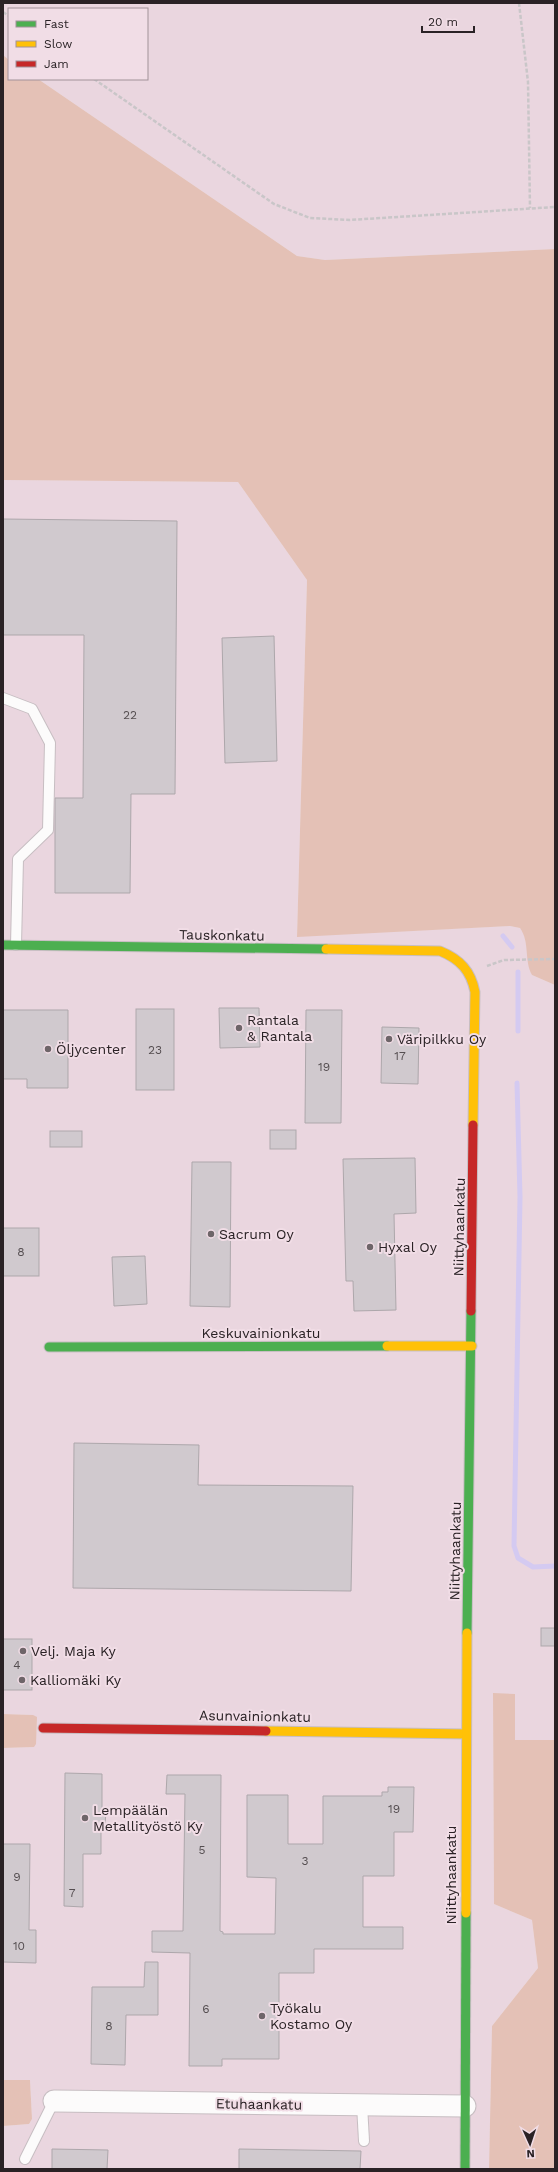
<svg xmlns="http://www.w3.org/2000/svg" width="558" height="2172" viewBox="0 0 558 2172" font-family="'Work Sans',sans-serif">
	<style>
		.built { fill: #ead6df }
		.forest { fill: #e4c1b6 }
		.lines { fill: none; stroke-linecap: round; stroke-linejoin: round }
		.stream { stroke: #d4caf1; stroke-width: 5 }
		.building { fill: #d0c9ce; stroke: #ada7ab }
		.lane-casing { stroke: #c7bec2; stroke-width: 12 }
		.street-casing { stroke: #c7bec2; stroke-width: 23 }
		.fast-casing { stroke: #c7bec2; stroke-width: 11 }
		.slow-casing { stroke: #c7bec2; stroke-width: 11 }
		.jam-casing { stroke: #c7bec2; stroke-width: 11 }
		.path { stroke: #c9c6c8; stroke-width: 2.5; stroke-dasharray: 4 2; stroke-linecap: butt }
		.lane { stroke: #fcfbfb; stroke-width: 10 }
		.street { stroke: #fcfbfb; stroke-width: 21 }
		.fast { stroke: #4caf50; stroke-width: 9 }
		.slow { stroke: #ffc107; stroke-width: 9 }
		.jam { stroke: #c62828; stroke-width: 9 }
		.poi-dot { fill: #6e6569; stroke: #f1dde6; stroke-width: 1.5 }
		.labels { text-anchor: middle; stroke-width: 4; stroke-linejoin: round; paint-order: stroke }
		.number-label { font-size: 12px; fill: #554e51 }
		.street-label { font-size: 14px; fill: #2a2225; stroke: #f1dde6 }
		.poi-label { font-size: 14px; fill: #2a2225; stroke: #f1dde6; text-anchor: start }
	</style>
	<rect width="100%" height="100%" fill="#ece2e7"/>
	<!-- built -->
	<g class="built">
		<polygon points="3,3 555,3 555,249 325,260 297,256 38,79 147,79 147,9 9,9 9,60 3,55"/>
		<polygon points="3,480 238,482 307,580 297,936 510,926 520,928 524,934 532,975 555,985 555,1740 515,1740 515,1694 493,1694 494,1904 532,1920 538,1968 492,2026 489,2169 3,2169 3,2126 29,2124 32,2119 30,2080 3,2080 3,1748 34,1747 33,1715 3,1714"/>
	</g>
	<!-- forest -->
	<g class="forest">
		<path d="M3,55l6,5v19h29l259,177 28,4 230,-11v736l-23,-10c-8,-14 -2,-33 -12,-47l-10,-2 -213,11 10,-357 -69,-98 -235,-2z"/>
		<polygon points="493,1693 515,1694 515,1740 555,1740 555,2169 489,2169 492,2026 538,1968 532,1920 494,1904"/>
		<polygon points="3,1714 33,1715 37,1717 36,1744 34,1747 3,1748"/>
		<polygon points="3,2080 30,2080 32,2119 29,2124 3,2126"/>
	</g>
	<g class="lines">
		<!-- stream -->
		<g class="stream">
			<polyline points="503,936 512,947"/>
			<polyline points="518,1031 518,972"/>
			<polyline points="517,1083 520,1197 514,1546 518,1558 533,1567 555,1566"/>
		</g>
	</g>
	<!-- building -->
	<g class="building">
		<polygon points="3,519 177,521 175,794 131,794 130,893 55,893 55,798 83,798 84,635 3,635"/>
		<polygon points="274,636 277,761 225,763 222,638"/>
		<polygon points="219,1008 259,1008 260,1047 220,1048"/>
		<rect x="136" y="1009" width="38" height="81"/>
		<polygon points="3,1010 68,1010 68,1088 27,1088 27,1079 3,1079"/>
		<polygon points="306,1010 342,1010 341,1123 305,1123"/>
		<polygon points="382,1027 419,1028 418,1084 381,1083"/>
		<rect x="270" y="1130" width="26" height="19"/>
		<rect x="50" y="1131" width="32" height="16"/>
		<polygon points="415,1158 416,1213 394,1214 396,1310 354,1311 353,1281 346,1281 343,1159"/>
		<polygon points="192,1162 231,1162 230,1307 190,1306"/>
		<rect x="3" y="1228" width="36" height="48"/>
		<polygon points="145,1256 147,1304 114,1306 112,1257"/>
		<polygon points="74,1443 199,1445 198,1485 353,1486 351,1591 73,1588"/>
		<rect x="541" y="1628" width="14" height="18"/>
		<rect x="3" y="1639" width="29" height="51"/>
		<polygon points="65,1773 102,1774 102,1811 106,1811 105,1825 101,1825 101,1854 83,1854 83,1907 64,1906"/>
		<polygon points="167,1775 221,1775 220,1931 223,1932 223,1934 275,1934 276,1878 247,1877 247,1795 288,1795 288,1844 323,1844 323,1796 382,1796 382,1792 388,1792 388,1787 414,1787 413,1832 394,1832 394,1876 363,1876 363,1927 403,1927 403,1949 314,1949 314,1973 279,1973 279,2059 222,2059 222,2066 189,2066 190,1953 152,1952 152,1931 183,1931 185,1794 166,1794"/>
		<polygon points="3,1844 30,1844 29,1930 36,1930 36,1963 3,1962"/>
		<polygon points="145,1962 158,1962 158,2015 126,2015 125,2065 91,2064 92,1987 144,1987"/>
		<polygon points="52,2149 108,2150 107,2169 52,2169"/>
		<polygon points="239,2149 361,2151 360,2169 239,2169"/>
	</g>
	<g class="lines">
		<defs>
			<g id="lane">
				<polyline points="3,698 32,709 50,743 48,830 18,859 16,945"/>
				<polyline points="362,2105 364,2141"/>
				<polyline points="25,2159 54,2101"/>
			</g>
			<polyline id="street" points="54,2101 465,2106"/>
			<g id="fast">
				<polyline points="3,945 326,949"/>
				<polyline points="49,1347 387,1346"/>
				<polyline points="467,1633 471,1311"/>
				<polyline points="465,2169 466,1913"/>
			</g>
			<g id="slow">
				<path d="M326,949l114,2c20,8 31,20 35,41l-2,133"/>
				<polyline points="387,1346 472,1346"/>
				<polyline points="266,1731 466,1734"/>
				<polyline points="466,1913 467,1633"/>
			</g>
			<g id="jam">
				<polyline points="471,1311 473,1125"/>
				<polyline points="43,1728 266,1731"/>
			</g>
		</defs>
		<!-- lane casing -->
		<use href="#lane" class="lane-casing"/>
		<!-- street casing -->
		<use href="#street" class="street-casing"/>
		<!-- fast casing -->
		<use href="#fast" class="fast-casing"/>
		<!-- slow casing -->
		<use href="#slow" class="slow-casing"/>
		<!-- jam casing -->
		<use href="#jam" class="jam-casing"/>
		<!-- path -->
		<g class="path">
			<polyline points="519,3 528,82 530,208"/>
			<polyline points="3,12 9,16"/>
			<polyline points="94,79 274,204 310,218 350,220 555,207"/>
			<polyline points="487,966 504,960 555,959"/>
		</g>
		<!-- lane -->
		<use href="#lane" class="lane"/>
		<!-- street -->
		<use href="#street" class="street"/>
		<!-- fast -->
		<use href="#fast" class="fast"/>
		<!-- slow -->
		<use href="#slow" class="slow"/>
		<!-- jam -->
		<use href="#jam" class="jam"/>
	</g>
	<!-- markers -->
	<g class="poi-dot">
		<circle cx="239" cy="1028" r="4"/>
		<circle cx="389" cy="1039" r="4"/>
		<circle cx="48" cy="1049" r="4"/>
		<circle cx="211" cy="1234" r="4"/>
		<circle cx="370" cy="1247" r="4"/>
		<circle cx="23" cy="1651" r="4"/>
		<circle cx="22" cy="1680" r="4"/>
		<circle cx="85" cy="1818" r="4"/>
		<circle cx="262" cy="2016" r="4"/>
	</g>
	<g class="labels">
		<!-- number labels -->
		<g class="number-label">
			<text x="130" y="719">22</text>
			<text x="155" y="1054">23</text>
			<text x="400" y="1060">17</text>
			<text x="324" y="1071">19</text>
			<text x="21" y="1256">8</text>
			<text x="17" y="1669">4</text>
			<text x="394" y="1813">19</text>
			<text x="202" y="1854">5</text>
			<text x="305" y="1865">3</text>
			<text x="17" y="1881">9</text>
			<text x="72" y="1897">7</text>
			<text x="19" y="1950">10</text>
			<text x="206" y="2013">6</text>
			<text x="109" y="2030">8</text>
		</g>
		<!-- street labels -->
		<g class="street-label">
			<text transform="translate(222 935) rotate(1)" y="5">Tauskonkatu</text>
			<text transform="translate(459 1227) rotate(-89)" y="5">Niittyhaankatu</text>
			<text x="261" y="1338">Keskuvainionkatu</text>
			<text transform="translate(455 1551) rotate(-89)" y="5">Niittyhaankatu</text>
			<text transform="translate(255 1716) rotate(1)" y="5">Asunvainionkatu</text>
			<text transform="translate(451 1875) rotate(-90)" y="5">Niittyhaankatu</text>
			<text transform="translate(259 2104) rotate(1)" y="5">Etuhaankatu</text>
		</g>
		<!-- poi labels -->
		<g class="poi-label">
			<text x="247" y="1025">Rantala<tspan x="247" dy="16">&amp; Rantala</tspan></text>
			<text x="397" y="1044">Väripilkku Oy</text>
			<text x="56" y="1054">Öljycenter</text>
			<text x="219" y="1239">Sacrum Oy</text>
			<text x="378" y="1252">Hyxal Oy</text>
			<text x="31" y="1656">Velj. Maja Ky</text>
			<text x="30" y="1685">Kalliomäki Ky</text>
			<text x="93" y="1815">Lempäälän<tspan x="93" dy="16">Metallityöstö Ky</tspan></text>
			<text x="270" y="2013">Työkalu<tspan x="270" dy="16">Kostamo Oy</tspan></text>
		</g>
	</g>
	<!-- border -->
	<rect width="558" height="2172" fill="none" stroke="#2a2225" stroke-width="8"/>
	<!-- legend -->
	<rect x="8" y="8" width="140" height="72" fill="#f1dde6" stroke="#a19299"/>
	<rect x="16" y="21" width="20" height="6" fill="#4caf50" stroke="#a19299"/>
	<text x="44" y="28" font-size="12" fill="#2a2225">Fast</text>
	<rect x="16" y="41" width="20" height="6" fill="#ffc107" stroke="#a19299"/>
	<text x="44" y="48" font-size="12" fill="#2a2225">Slow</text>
	<rect x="16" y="61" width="20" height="6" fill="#c62828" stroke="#a19299"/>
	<text x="44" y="68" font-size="12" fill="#2a2225">Jam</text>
	<!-- north arrow -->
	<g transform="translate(530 2144) rotate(177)" stroke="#f1dde6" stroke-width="3" paint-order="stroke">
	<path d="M0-3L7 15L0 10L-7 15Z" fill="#2a2225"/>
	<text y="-6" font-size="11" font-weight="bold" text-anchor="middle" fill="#2a2225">N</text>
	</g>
	<!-- scale -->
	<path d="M422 26v6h52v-6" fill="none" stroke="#2a2225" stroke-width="2"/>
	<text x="428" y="26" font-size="12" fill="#2a2225" stroke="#f1dde6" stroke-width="3" paint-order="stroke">20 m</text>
</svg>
